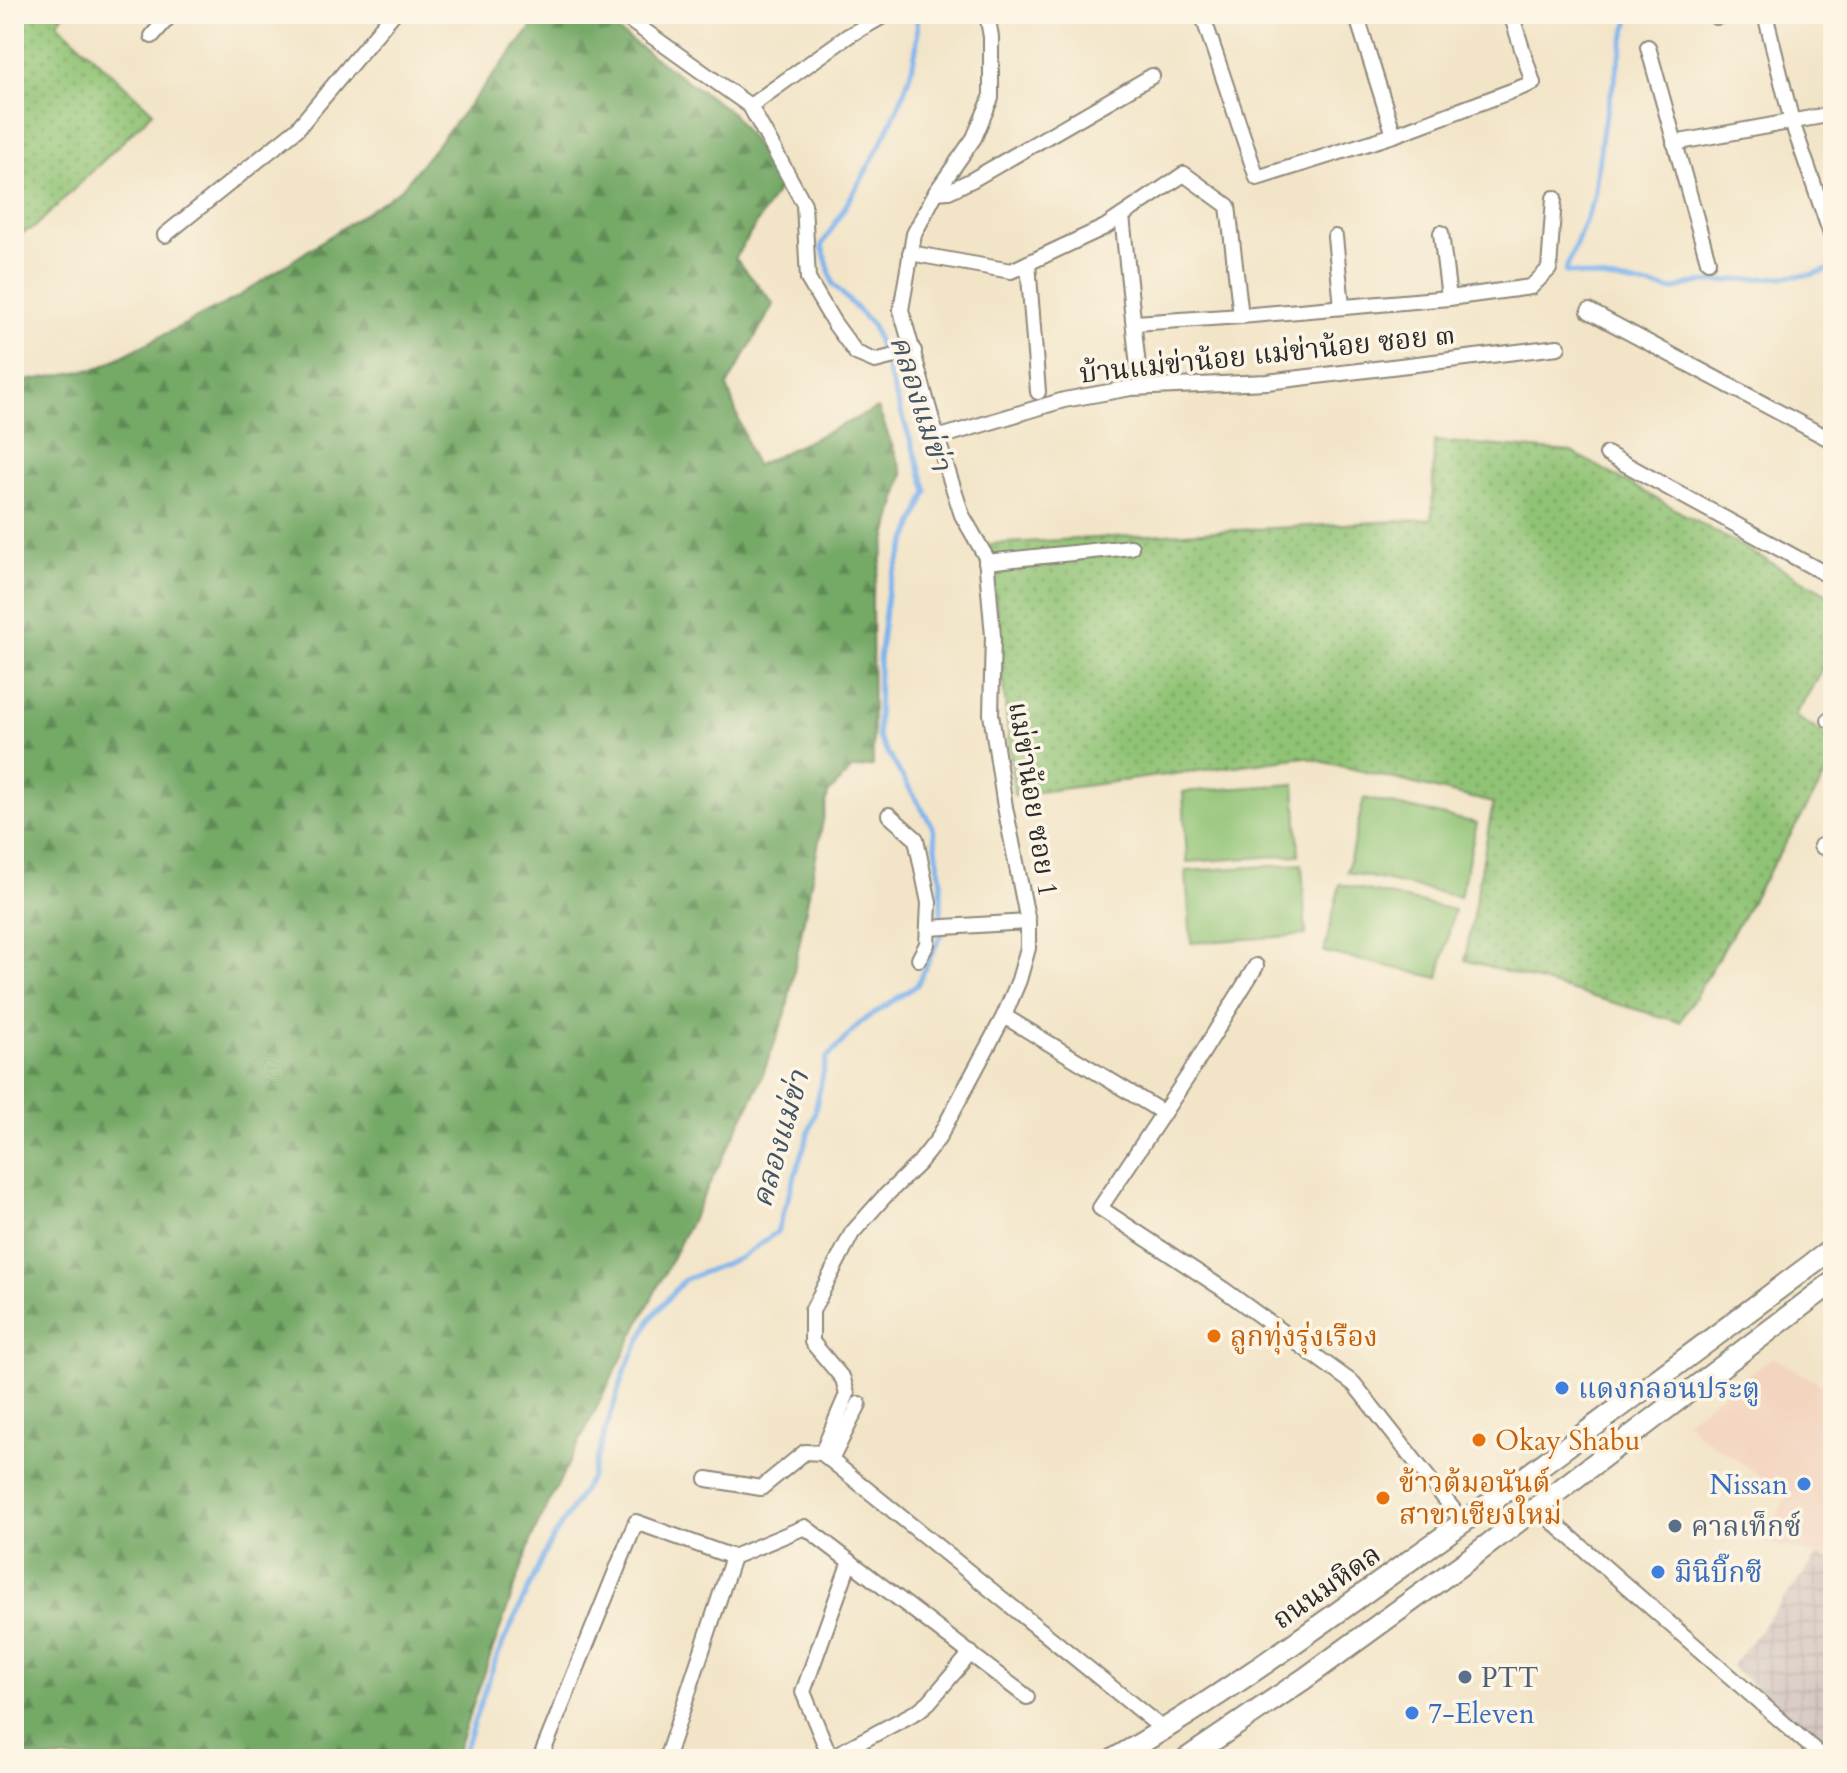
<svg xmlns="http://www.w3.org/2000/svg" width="1847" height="1773" viewBox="0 0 1847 1773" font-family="Cardo,'Noto Serif Thai',serif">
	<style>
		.built { fill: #f3d4bf }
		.industrial { fill: url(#industrial-grid) }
		.grass { fill: url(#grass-dots); stroke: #5e7750; stroke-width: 2 }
		.forest { fill: url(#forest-firs); stroke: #506a48; stroke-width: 2 }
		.pitch { fill: #90c375; stroke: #5e7750; stroke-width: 2 }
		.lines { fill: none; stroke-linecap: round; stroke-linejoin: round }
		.stream { stroke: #7eb4ed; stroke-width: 5 }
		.minor-casing { stroke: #8e8879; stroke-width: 18 }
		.secondary-casing { stroke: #8e8879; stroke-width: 24 }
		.minor { stroke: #fff; stroke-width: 14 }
		.secondary { stroke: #fff; stroke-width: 20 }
		.food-dot { fill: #e8710a; stroke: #fcf5e5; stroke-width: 3 }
		.shop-dot { fill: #3f7fe0; stroke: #fcf5e5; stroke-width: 3 }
		.service-dot { fill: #5c6f8a; stroke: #fcf5e5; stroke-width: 3 }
		.labels { text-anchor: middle; stroke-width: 7; stroke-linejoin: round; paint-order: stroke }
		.street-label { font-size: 28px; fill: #2b2b2b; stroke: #fcf5e5 }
		.food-label { font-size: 28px; fill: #c56008; stroke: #fcf5e5; text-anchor: start }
		.shop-label { font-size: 28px; fill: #366cbe; stroke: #fcf5e5; text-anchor: start }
		.service-label { font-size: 28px; fill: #4e5e75; stroke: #fcf5e5; text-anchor: start }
		.water-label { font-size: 30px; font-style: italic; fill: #445465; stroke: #fcf5e5 }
	</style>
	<defs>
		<pattern id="industrial-grid" width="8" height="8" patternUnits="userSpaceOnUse" patternTransform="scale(2)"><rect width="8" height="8" fill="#cfc0bb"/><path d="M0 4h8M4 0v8" fill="none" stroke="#b2a5a1"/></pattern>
		<pattern id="grass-dots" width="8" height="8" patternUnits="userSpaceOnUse" patternTransform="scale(2)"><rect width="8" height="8" fill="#90c375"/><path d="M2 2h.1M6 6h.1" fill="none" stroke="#769f60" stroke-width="1.8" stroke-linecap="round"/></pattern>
		<pattern id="forest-firs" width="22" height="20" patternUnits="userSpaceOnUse" patternTransform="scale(2)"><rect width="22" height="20" fill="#74a966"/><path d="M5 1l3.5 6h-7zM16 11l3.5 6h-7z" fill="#5f8a54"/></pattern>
	</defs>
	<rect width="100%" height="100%" fill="#fcf5e5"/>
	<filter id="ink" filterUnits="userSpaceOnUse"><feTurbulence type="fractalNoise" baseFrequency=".0125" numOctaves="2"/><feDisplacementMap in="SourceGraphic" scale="16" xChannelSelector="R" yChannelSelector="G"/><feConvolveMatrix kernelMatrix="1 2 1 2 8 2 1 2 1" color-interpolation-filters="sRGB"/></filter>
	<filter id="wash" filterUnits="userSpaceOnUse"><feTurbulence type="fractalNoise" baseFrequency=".006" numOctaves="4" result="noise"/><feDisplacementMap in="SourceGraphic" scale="32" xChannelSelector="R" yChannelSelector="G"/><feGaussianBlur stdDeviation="1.8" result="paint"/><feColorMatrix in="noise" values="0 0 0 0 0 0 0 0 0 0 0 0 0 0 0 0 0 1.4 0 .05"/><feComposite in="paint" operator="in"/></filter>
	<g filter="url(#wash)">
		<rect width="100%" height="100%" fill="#f2e4c7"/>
		<!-- built -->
		<polygon class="built" points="1773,1357 1833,1392 1833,1562 1818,1555 1765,1542 1787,1494 1698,1434 1686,1420"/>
		<!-- industrial -->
		<polygon class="industrial" points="1818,1555 1833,1562 1833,1753 1731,1667"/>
		<!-- grass -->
		<g class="grass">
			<polygon points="14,14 64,14 57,23 153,112 34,228 14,236"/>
			<polygon points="1434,441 1572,452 1833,597 1833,652 1795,716 1833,740 1833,763 1680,1022 1465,960 1493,803 1304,757 1014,795 990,544 1432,519"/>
		</g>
		<!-- forest -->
		<polygon class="forest" points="597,16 732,113 782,183 735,258 774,304 727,386 755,466 878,408 903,474 872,597 873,766 852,769 828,794 786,1013 756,1092 535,1530 454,1759 14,1759 14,383 99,368 236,298 401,189 538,20"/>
		<!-- pitch -->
		<g class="pitch">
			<polygon points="1295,784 1299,855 1187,862 1183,792"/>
			<polygon points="1364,798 1477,823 1460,897 1347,872"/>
			<polygon points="1302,864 1306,935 1191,943 1186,871"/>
			<polygon points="1340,884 1454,910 1439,978 1324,952"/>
		</g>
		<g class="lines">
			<!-- stream -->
			<g class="stream">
				<polyline points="1630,14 1603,127 1594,198 1565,272 1673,290 1695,283 1810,275 1833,268"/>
				<path d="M461,1759l35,-100 50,-109 45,-73 34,-107 26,-52 33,-38 58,-23 35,-25 37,-116 12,-57 35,-37 56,-37 24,-50v-54l-8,-54 -55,-90 1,-77 9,-72 39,-97 -54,-165 -40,-42 -11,-39c33,-55 107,-167 94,-231"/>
			</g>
		</g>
	</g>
	<g filter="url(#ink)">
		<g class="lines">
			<defs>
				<g id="minor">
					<polyline points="621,14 750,106 804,204 808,279 834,323 856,353 875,361 914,351"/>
					<polyline points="1202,14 1257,178 1394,135 1533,83 1511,14"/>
					<polyline points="1356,14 1394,135"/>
					<polyline points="1765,14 1792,122 1833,240"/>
					<polyline points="1716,17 1728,14"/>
					<polyline points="152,36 171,14"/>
					<polyline points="1648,47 1708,261"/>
					<polyline points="750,106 848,36 887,14"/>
					<polyline points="1674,143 1833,114"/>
					<polyline points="936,192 949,191 972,180 1152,76"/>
					<polyline points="1122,216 1139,376"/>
					<polyline points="1441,233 1449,298"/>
					<polyline points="165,235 297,129 393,14"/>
					<polyline points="1335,237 1342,306"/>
					<polyline points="910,253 1011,271 1105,227 1184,174 1228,206 1241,316 1449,298 1531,287 1549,269 1554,198"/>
					<polyline points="1028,263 1038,392"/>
					<polyline points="1589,311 1833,441"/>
					<polyline points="1135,323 1241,316"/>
					<polyline points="937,438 1064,400 1131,388 1267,382 1558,347"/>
					<polyline points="1607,454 1833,578"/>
					<polyline points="986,562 1131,547"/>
					<polyline points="1829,720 1833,722"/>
					<polyline points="889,815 916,839 929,903 927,944 919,959"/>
					<polyline points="1821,846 1833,852"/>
					<polyline points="929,928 1028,922"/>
					<polyline points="1256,966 1188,1076 1100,1208 1223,1289 1354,1384 1464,1523"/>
					<polyline points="1004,1016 1162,1112"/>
					<polyline points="822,1453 847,1394 843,1379 812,1342 812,1311 852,1233 883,1198 919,1163 938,1139 1004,1016 1019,980 1028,948 1028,922 1005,807 991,714 993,636 986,557 962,515 937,438 901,310 914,234 936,192 974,138 991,98 991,37 987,14"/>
					<polyline points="831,1460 859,1404"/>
					<polyline points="707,1479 761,1488 805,1452 822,1453 1164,1730"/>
					<polyline points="1537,1508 1825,1759"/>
					<polyline points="540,1759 636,1522 733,1557 805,1527 1027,1697"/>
					<polyline points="666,1759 733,1557"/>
					<polyline points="828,1759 918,1711 929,1702 971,1653"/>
					<polyline points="831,1759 803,1692 850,1561"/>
				</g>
				<g id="secondary">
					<path d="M1114,1759c101,-58 197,-127 291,-195 145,-103 286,-210 428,-316"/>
					<polyline points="1186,1759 1304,1679 1465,1562 1833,1282"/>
				</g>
			</defs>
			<!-- minor casing -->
			<use href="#minor" class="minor-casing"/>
			<!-- secondary casing -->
			<use href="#secondary" class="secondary-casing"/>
			<!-- minor -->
			<use href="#minor" class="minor"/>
			<!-- secondary -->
			<use href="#secondary" class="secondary"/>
		</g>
	</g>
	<!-- markers -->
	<g class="food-dot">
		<circle cx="1214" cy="1336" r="8"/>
		<circle cx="1479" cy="1440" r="8"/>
		<circle cx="1383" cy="1498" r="8"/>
	</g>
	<g class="shop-dot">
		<circle cx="1562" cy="1388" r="8"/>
		<circle cx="1804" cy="1484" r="8"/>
		<circle cx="1658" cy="1572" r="8"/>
		<circle cx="1412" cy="1713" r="8"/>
	</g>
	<g class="service-dot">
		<circle cx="1675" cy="1526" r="8"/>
		<circle cx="1465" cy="1677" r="8"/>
	</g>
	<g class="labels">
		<!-- street labels -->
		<g class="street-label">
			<text transform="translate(1267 353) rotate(-6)" y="10">บ้านแม่ข่าน้อย แม่ข่าน้อย ซอย ๓</text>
			<text transform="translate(1034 799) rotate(81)" y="10">แม่ข่าน้อย ซอย 1</text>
			<text transform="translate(1326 1586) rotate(-35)" y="10">ถนนมหิดล</text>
		</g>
		<!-- food labels -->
		<g class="food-label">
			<text x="1230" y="1346">ลูกทุ่งรุ่งเรือง</text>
			<text x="1495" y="1450">Okay Shabu</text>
			<text x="1399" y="1492">ข้าวต้มอนันต์<tspan x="1399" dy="32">สาขาเชียงใหม่</tspan></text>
		</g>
		<!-- shop labels -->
		<g class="shop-label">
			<text x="1578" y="1398">แดงกลอนประตู</text>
			<text x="1788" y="1494" text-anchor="end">Nissan</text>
			<text x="1674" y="1582">มินิบิ๊กซี</text>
			<text x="1428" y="1723">7-Eleven</text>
		</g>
		<!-- service labels -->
		<g class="service-label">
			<text x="1691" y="1536">คาลเท็กซ์</text>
			<text x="1481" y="1687">PTT</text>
		</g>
		<!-- water labels -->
		<g class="water-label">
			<text transform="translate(921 403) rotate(72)" y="10">คลองแม่ข่า</text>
			<text transform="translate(780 1139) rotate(-74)" y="10">คลองแม่ข่า</text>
		</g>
	</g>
	<!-- margin -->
	<rect width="1847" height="1773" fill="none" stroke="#fcf5e5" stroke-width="48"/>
</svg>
